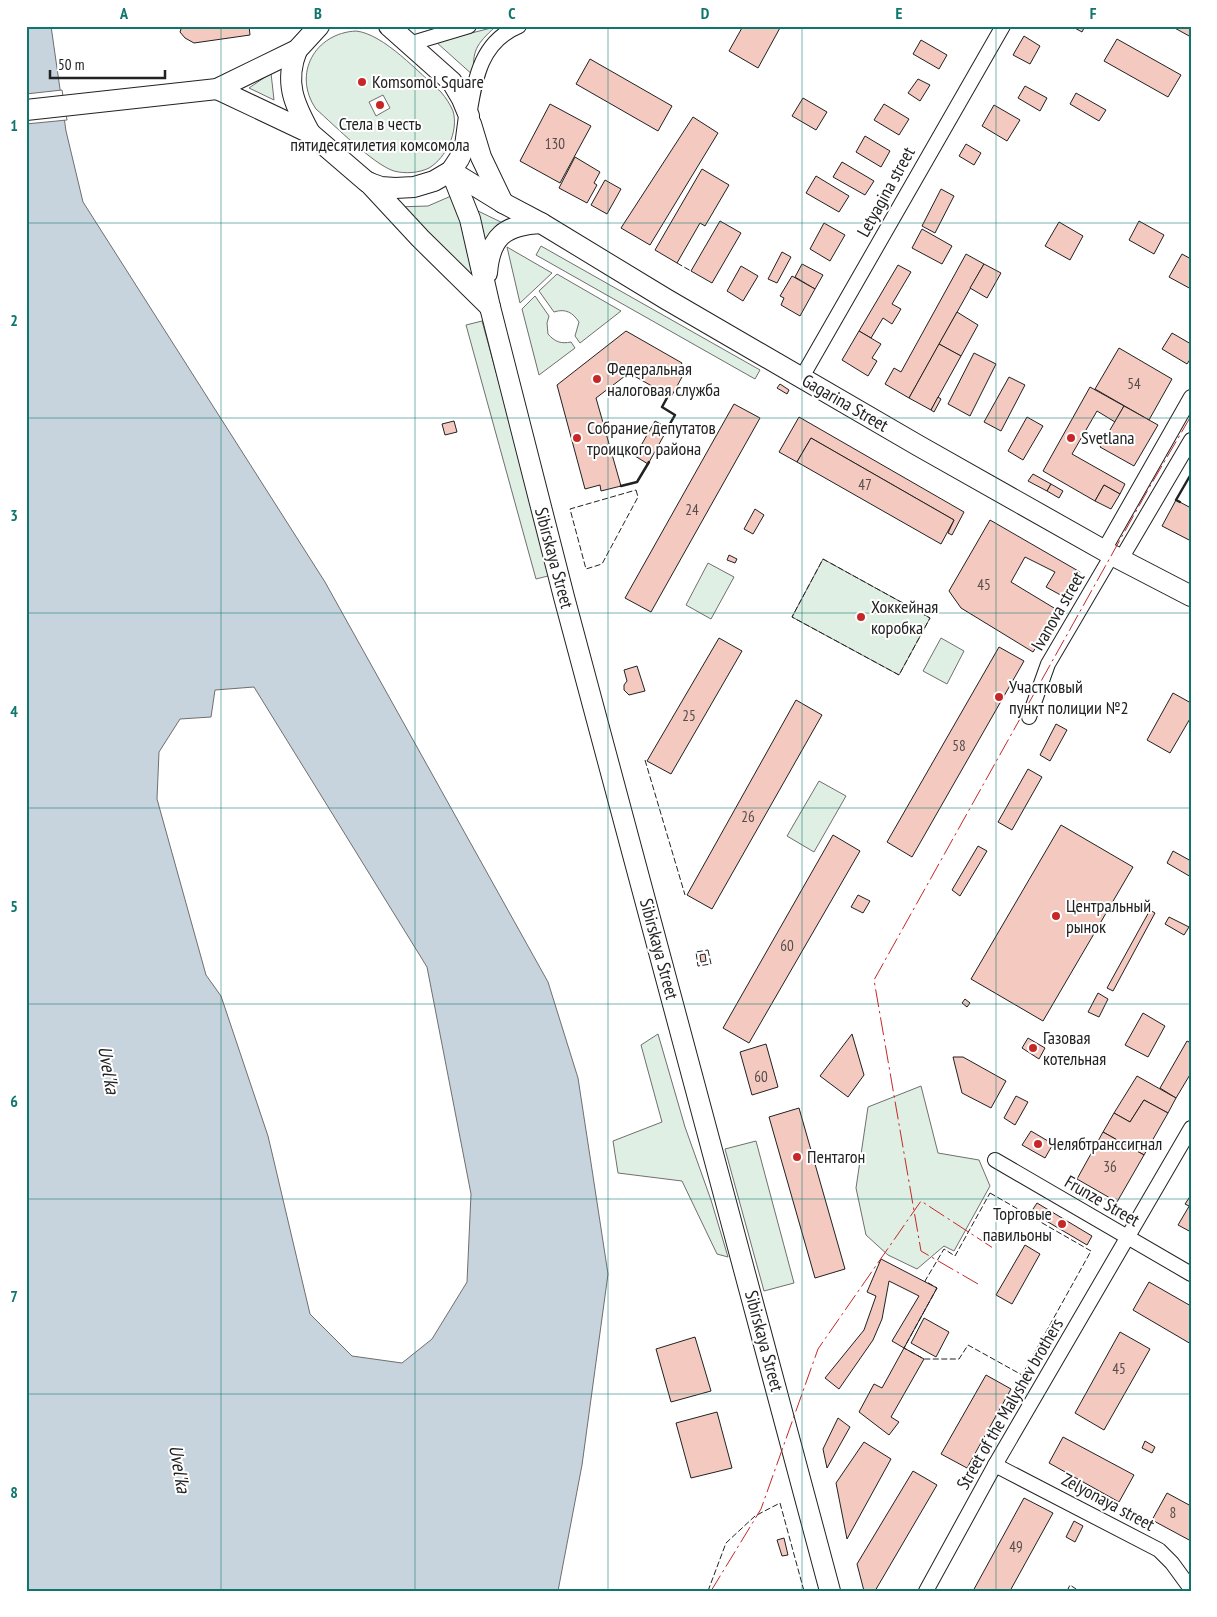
<svg xmlns="http://www.w3.org/2000/svg" width="1217" height="1617" viewBox="0 0 1217 1617" font-family="'PT Sans Narrow',sans-serif">
	<style>
		.green { fill: #e0efe3; stroke: #6f6f6f; fill-rule: evenodd }
		.water { fill: #c7d3dd; stroke: #6f6f6f; fill-rule: evenodd }
		.pier { fill: #fff; stroke: #6f6f6f }
		.building { fill: #f3c9c0; stroke: #222 }
		.lines { fill: none; stroke-linecap: round; stroke-linejoin: round }
		.street-casing { stroke: #222; stroke-width: 16 }
		.secondary-casing { stroke: #222; stroke-width: 22 }
		.street { stroke: #fff; stroke-width: 14 }
		.secondary { stroke: #fff; stroke-width: 20 }
		.fence { stroke: #222; stroke-width: 1; stroke-dasharray: 6 2.5; stroke-linecap: butt }
		.wall { stroke: #222; stroke-width: 2.5 }
		.power { stroke: #c62828; stroke-width: 1; stroke-dasharray: 18 4 2.5 4; stroke-linecap: butt }
		.grid { fill: none; stroke: #0f766e; stroke-width: 1; stroke-opacity: 0.55 }
		.poi-dot { fill: #c62828; stroke: #fff; stroke-width: 2 }
		.labels { text-anchor: middle; stroke-width: 4; stroke-linejoin: round; paint-order: stroke }
		.number-label { font-size: 15px; fill: #564c4a }
		.poi-label { font-size: 18px; fill: #222; stroke: #fff; text-anchor: start }
		.street-label { font-size: 18px; fill: #222; stroke: #fff }
		.water-label { font-size: 19px; font-style: italic; fill: #222; stroke: #fff }
		.neatline { fill: none; stroke: #0f766e; stroke-width: 2 }
		.grid-label { font-size: 16px; text-anchor: middle; font-weight: bold; fill: #0f766e }
	</style>
	<rect width="100%" height="100%" fill="#fff"/>
	<!-- green -->
	<g class="green">
		<path d="M495,27c-19,18 -23,23 -21,49l-38,-34z"/>
		<path d="M356,31c28,3 63,42 85,61 5,6 9,12 12,19 6,20 -7,47 -24,57 -10,5 -24,6 -35,3 -20,-6 -60,-46 -78,-62 -24,-35 -1,-76 40,-78zM383,95l7,13 -14,8 -7,-14z"/>
		<polygon points="271,73 274,100 249,88"/>
		<polygon points="458,193 482,284 394,207 428,206"/>
		<polygon points="478,211 505,224 485,244"/>
		<polygon points="541,246 760,370 755,379 536,255"/>
		<polygon points="507,247 552,273 520,303"/>
		<path d="M557,274l64,37 -41,32 -5,-7 4,-14c-6,-9 -13,-14 -25,-10l-15,-21z"/>
		<path d="M535,296l14,20 -2,7 1,11c7,8 13,10 23,8l4,6 -36,27 -17,-66z"/>
		<polygon points="482,321 552,575 536,579 466,325"/>
		<polygon points="823,559 930,618 899,675 792,617"/>
		<polygon points="708,563 734,577 711,619 686,605"/>
		<polygon points="941,638 964,651 947,684 923,671"/>
		<polygon points="819,781 846,796 814,852 787,836"/>
		<polygon points="658,1034 685,1127 711,1200 728,1257 717,1254 682,1181 618,1173 613,1141 662,1122 641,1045"/>
		<polygon points="921,1086 938,1153 979,1160 990,1186 954,1251 944,1246 917,1269 888,1255 866,1235 856,1188 868,1107"/>
		<polygon points="756,1141 794,1283 764,1291 725,1149"/>
	</g>
	<!-- water -->
	<path class="water" d="M26,26h25l15,105 17,71 242,380 223,400 30,96 30,196 -26,191 -24,126h-532zM254,687l173,280 44,227 -4,88 -35,57 -30,24 -50,-7 -42,-42 -42,-178 -47,-140 -15,-21 -49,-176 2,-47 21,-33 31,-2 4,-27z"/>
	<!-- pier -->
	<polygon class="pier" points="62,90 67,120 26,124 26,94"/>
	<!-- building -->
	<g class="building">
		<polygon points="182,26 249,26 250,35 194,43 185,38 180,32"/>
		<polygon points="743,26 781,26 758,68 729,51"/>
		<polygon points="1071,26 1085,26 1082,32"/>
		<polygon points="1171,26 1191,26 1191,37"/>
		<polygon points="1024,36 1040,46 1030,64 1013,55"/>
		<polygon points="1117,39 1181,75 1168,97 1104,61"/>
		<polygon points="921,40 947,55 939,69 913,54"/>
		<polygon points="590,59 672,106 658,131 576,84"/>
		<polygon points="918,79 930,85 920,101 908,93"/>
		<polygon points="1025,86 1047,98 1040,111 1018,98"/>
		<polygon points="1076,93 1106,110 1099,121 1070,104"/>
		<polygon points="803,98 827,112 816,130 792,116"/>
		<polygon points="550,104 591,126 560,183 520,161"/>
		<polygon points="884,104 909,119 899,135 874,120"/>
		<polygon points="994,105 1020,120 1007,141 982,126"/>
		<polygon points="693,117 718,133 650,245 621,228"/>
		<polygon points="865,136 890,151 881,167 856,152"/>
		<polygon points="966,144 981,153 974,165 959,156"/>
		<polygon points="575,157 600,172 594,183 597,185 587,203 559,188"/>
		<polygon points="842,162 874,181 865,195 833,177"/>
		<polygon points="702,169 729,185 705,226 700,223 677,263 655,250"/>
		<polygon points="816,176 849,196 839,212 806,193"/>
		<polygon points="605,180 621,189 607,214 591,205"/>
		<polygon points="941,189 954,196 935,233 922,226"/>
		<polygon points="720,221 741,233 712,283 691,271"/>
		<polygon points="1139,221 1164,235 1154,254 1129,240"/>
		<polygon points="1059,222 1083,236 1070,260 1045,246"/>
		<polygon points="824,223 845,235 830,261 810,249"/>
		<polygon points="922,229 952,246 942,264 912,248"/>
		<polygon points="782,252 791,257 777,283 768,279"/>
		<polygon points="966,254 984,264 909,398 885,384 894,368 901,372"/>
		<polygon points="1182,254 1191,259 1191,289 1169,277"/>
		<polygon points="802,264 823,275 815,289 795,277"/>
		<polygon points="984,264 1001,273 987,298 970,288"/>
		<polygon points="898,265 911,272 892,304 901,309 892,324 883,318 871,338 859,331"/>
		<polygon points="741,266 758,276 743,301 727,291"/>
		<polygon points="792,276 815,289 800,316 781,305 784,298 780,296"/>
		<polygon points="957,312 978,325 961,356 939,344"/>
		<polygon points="626,331 682,363 676,374 682,377 671,397 629,373 596,398 621,486 601,491 600,485 585,489 557,385"/>
		<polygon points="859,331 881,344 872,358 877,361 868,376 842,360"/>
		<polygon points="1172,333 1191,344 1191,358 1187,364 1162,349"/>
		<polygon points="939,344 961,356 931,410 909,398"/>
		<polygon points="1119,348 1172,379 1149,420 1095,389"/>
		<polygon points="974,353 996,364 970,416 948,404"/>
		<polygon points="1009,377 1025,385 1001,431 984,422"/>
		<polygon points="780,384 789,390 787,394 777,388"/>
		<polygon points="1090,387 1124,406 1115,422 1097,411 1072,454 1125,484 1120,494 1104,485 1095,501 1043,471"/>
		<polygon points="938,397 941,399 934,412 931,410"/>
		<polygon points="734,404 760,418 651,612 625,598"/>
		<polygon points="1124,406 1158,425 1134,466 1100,447"/>
		<polygon points="799,417 964,512 952,535 948,533 954,520 811,438 797,462 779,452"/>
		<polygon points="1027,417 1043,426 1023,460 1008,451"/>
		<polygon points="454,421 457,432 445,435 442,424"/>
		<polygon points="655,421 668,428 648,464 635,456"/>
		<polygon points="811,438 954,520 941,544 797,462"/>
		<polygon points="1033,474 1051,484 1047,491 1028,481"/>
		<polygon points="1051,484 1063,491 1059,498 1047,491"/>
		<polygon points="1104,485 1120,494 1111,509 1095,501"/>
		<polygon points="1176,500 1191,508 1191,541 1162,526"/>
		<polygon points="755,509 764,515 753,534 744,529"/>
		<polygon points="990,520 1080,572 1066,598 1046,587 1055,572 1025,557 1011,582 1059,611 1033,652 961,608 949,591"/>
		<polygon points="729,555 737,559 735,563 727,560"/>
		<polygon points="719,638 742,651 671,774 647,761"/>
		<polygon points="999,647 1024,661 912,857 887,842"/>
		<polygon points="637,666 645,691 629,695 624,690 624,685 627,681 624,670"/>
		<polygon points="1173,693 1191,703 1191,717 1170,753 1147,740"/>
		<polygon points="796,700 822,715 712,909 687,895"/>
		<polygon points="1056,724 1067,730 1050,761 1040,755"/>
		<polygon points="1028,769 1042,777 1012,830 998,822"/>
		<polygon points="1061,825 1133,867 1043,1021 971,979"/>
		<polygon points="833,835 860,851 749,1043 723,1028"/>
		<polygon points="978,846 987,851 960,896 952,890"/>
		<polygon points="1173,851 1191,861 1191,877 1167,863"/>
		<polygon points="858,895 870,901 863,913 851,907"/>
		<polygon points="1150,910 1155,913 1113,991 1107,988"/>
		<polygon points="1169,917 1189,927 1184,935 1165,924"/>
		<polygon points="705,954 706,961 701,962 700,955"/>
		<polygon points="1098,993 1108,999 1099,1017 1088,1012"/>
		<polygon points="965,999 970,1003 967,1007 962,1003"/>
		<polygon points="1143,1013 1165,1026 1148,1057 1125,1045"/>
		<polygon points="852,1034 864,1075 848,1097 820,1076"/>
		<polygon points="1028,1038 1045,1048 1039,1059 1022,1048"/>
		<polygon points="1187,1041 1191,1043 1191,1073 1176,1098 1160,1088"/>
		<polygon points="766,1044 778,1087 752,1095 740,1052"/>
		<polygon points="953,1057 963,1057 1006,1081 991,1108 962,1093"/>
		<polygon points="1137,1076 1176,1098 1168,1113 1144,1100 1130,1122 1114,1113"/>
		<polygon points="1016,1096 1028,1102 1015,1125 1004,1118"/>
		<polygon points="1144,1100 1168,1113 1144,1155 1103,1132 1114,1113 1130,1122"/>
		<polygon points="799,1108 845,1269 815,1278 769,1117"/>
		<polygon points="1031,1131 1053,1144 1045,1158 1022,1145"/>
		<polygon points="1103,1132 1144,1155 1117,1202 1077,1179"/>
		<polygon points="1191,1195 1191,1203 1189,1206 1185,1204"/>
		<polygon points="1037,1203 1092,1236 1087,1245 1031,1212"/>
		<polygon points="1191,1203 1191,1232 1178,1225"/>
		<polygon points="1025,1245 1040,1254 1012,1304 996,1295"/>
		<polygon points="881,1259 937,1288 904,1348 892,1341 919,1296 889,1281 882,1319 873,1340 839,1389 825,1378 864,1330 876,1296 867,1292"/>
		<polygon points="1149,1282 1191,1306 1191,1344 1133,1310"/>
		<polygon points="924,1318 949,1332 936,1357 911,1343"/>
		<polygon points="1120,1332 1150,1349 1104,1430 1075,1413"/>
		<polygon points="695,1337 711,1391 671,1402 656,1349"/>
		<polygon points="904,1348 924,1359 891,1417 899,1422 889,1435 859,1412 874,1384 882,1388"/>
		<polygon points="986,1375 1011,1389 967,1468 941,1454"/>
		<polygon points="717,1412 732,1468 691,1478 676,1423"/>
		<polygon points="838,1418 850,1427 827,1468 823,1449"/>
		<polygon points="1063,1437 1134,1475 1119,1502 1049,1463"/>
		<polygon points="1145,1441 1155,1447 1152,1453 1142,1448"/>
		<polygon points="864,1442 891,1459 847,1539 836,1483"/>
		<polygon points="913,1471 937,1485 875,1591 864,1591 857,1564"/>
		<polygon points="1167,1493 1191,1506 1191,1541 1152,1520"/>
		<polygon points="1024,1498 1053,1513 1010,1591 973,1591"/>
		<polygon points="1074,1521 1083,1526 1075,1542 1066,1537"/>
		<polygon points="784,1538 788,1555 782,1556 777,1540"/>
	</g>
	<g class="lines">
		<defs>
			<g id="street">
				<polyline points="409,44 469,26"/>
				<path d="M469,116c6,-36 11,-74 50,-90"/>
				<polyline points="802,377 1003,26"/>
				<polyline points="1104,550 1191,397"/>
				<polyline points="1121,559 1191,440"/>
				<polyline points="1029,717 1048,664 1112,555"/>
				<polyline points="995,1160 1191,1274"/>
				<polyline points="995,1465 1159,1550 1172,1563 1191,1589"/>
				<polyline points="926,1591 995,1465 1191,1128"/>
			</g>
			<g id="secondary">
				<path d="M297,50c-13,32 -3,54 13,83"/>
				<polyline points="217,89 310,133 367,182 381,187 395,188 414,187 434,181 451,171 459,159 465,146 469,116 462,99 452,82 389,26"/>
				<polyline points="26,110 217,89 297,50 319,26"/>
				<polyline points="471,124 481,157 503,203"/>
				<polyline points="451,171 470,219 490,307 564,597 830,1591"/>
				<polyline points="451,171 503,203 541,223 666,299 919,446 1112,555 1191,596"/>
				<polyline points="368,182 420,238 490,307"/>
				<path d="M487,273c3,-37 18,-48 54,-50"/>
			</g>
		</defs>
		<!-- street casing -->
		<use href="#street" class="street-casing"/>
		<!-- secondary casing -->
		<use href="#secondary" class="secondary-casing"/>
		<!-- street -->
		<use href="#street" class="street"/>
		<!-- secondary -->
		<use href="#secondary" class="secondary"/>
		<!-- fence -->
		<g class="fence">
			<polyline points="677,263 691,271"/>
			<polygon points="636,490 638,497 602,564 586,569 570,509"/>
			<polygon points="823,559 930,618 899,675 792,617"/>
			<polyline points="645,760 685,895"/>
			<polygon points="708,950 711,964 698,966 696,952"/>
			<polygon points="990,1193 1091,1251 1022,1375 968,1345 959,1359 924,1359 904,1348 937,1288 925,1281 944,1249 955,1256"/>
			<polyline points="708,1591 726,1543 755,1516 780,1503 804,1591"/>
			<polyline points="1067,1591 1070,1585 1079,1591"/>
		</g>
		<!-- wall -->
		<g class="wall">
			<polyline points="667,429 675,415 662,407 668,396"/>
			<polyline points="621,486 637,482 649,462"/>
			<polyline points="1180,502 1176,500 1191,474"/>
		</g>
		<!-- power -->
		<g class="power">
			<polyline points="978,1284 921,1251 874,980 1149,488 1191,416"/>
			<polyline points="711,1591 761,1509 818,1349 921,1201 993,1248"/>
		</g>
	</g>
	<!-- grid -->
	<path class="grid" d="M221,26v1565M415,26v1565M608,26v1565M802,26v1565M996,26v1565M26,223h1165M26,418h1165M26,613h1165M26,808h1165M26,1004h1165M26,1199h1165M26,1394h1165"/>
	<!-- markers -->
	<g class="poi-dot">
		<circle cx="362" cy="82" r="5"/>
		<circle cx="380" cy="105" r="5"/>
		<circle cx="597" cy="379" r="5"/>
		<circle cx="577" cy="438" r="5"/>
		<circle cx="1071" cy="438" r="5"/>
		<circle cx="861" cy="617" r="5"/>
		<circle cx="999" cy="697" r="5"/>
		<circle cx="1056" cy="916" r="5"/>
		<circle cx="1033" cy="1048" r="5"/>
		<circle cx="1038" cy="1144" r="5"/>
		<circle cx="797" cy="1157" r="5"/>
		<circle cx="1062" cy="1224" r="5"/>
	</g>
	<g class="labels">
		<!-- number labels -->
		<g class="number-label">
			<text x="555" y="149">130</text>
			<text x="1134" y="389">54</text>
			<text x="865" y="490">47</text>
			<text x="692" y="515">24</text>
			<text x="984" y="590">45</text>
			<text x="689" y="721">25</text>
			<text x="959" y="751">58</text>
			<text x="748" y="822">26</text>
			<text x="787" y="951">60</text>
			<text x="761" y="1082">60</text>
			<text x="1110" y="1172">36</text>
			<text x="1119" y="1374">45</text>
			<text x="1173" y="1518">8</text>
			<text x="1016" y="1552">49</text>
		</g>
		<!-- poi labels -->
		<g class="poi-label">
			<text x="372" y="88">Komsomol Square</text>
			<text x="380" y="130" text-anchor="middle">Стела в честь<tspan x="380" dy="21">пятидесятилетия комсомола</tspan></text>
			<text x="607" y="375">Федеральная<tspan x="607" dy="21">налоговая служба</tspan></text>
			<text x="587" y="434">Собрание депутатов<tspan x="587" dy="21">троицкого района</tspan></text>
			<text x="1081" y="444">Svetlana</text>
			<text x="871" y="613">Хоккейная<tspan x="871" dy="21">коробка</tspan></text>
			<text x="1009" y="693">Участковый<tspan x="1009" dy="21">пункт полиции №2</tspan></text>
			<text x="1066" y="912">Центральный<tspan x="1066" dy="21">рынок</tspan></text>
			<text x="1043" y="1044">Газовая<tspan x="1043" dy="21">котельная</tspan></text>
			<text x="1048" y="1150">Челябтранссигнал</text>
			<text x="807" y="1163">Пентагон</text>
			<text x="1052" y="1220" text-anchor="end">Торговые<tspan x="1052" dy="21">павильоны</tspan></text>
		</g>
		<!-- street labels -->
		<g class="street-label">
			<text transform="translate(886 192) rotate(-61)" y="6">Letyagina street</text>
			<text transform="translate(845 403) rotate(30)" y="6">Gagarina Street</text>
			<text transform="translate(554 558) rotate(75)" y="6">Sibirskaya Street</text>
			<text transform="translate(1058 611) rotate(-60)" y="6">Ivanova street</text>
			<text transform="translate(659 949) rotate(75)" y="6">Sibirskaya Street</text>
			<text transform="translate(1102 1201) rotate(30)" y="6">Frunze Street</text>
			<text transform="translate(764 1341) rotate(75)" y="6">Sibirskaya Street</text>
			<text transform="translate(1010 1404) rotate(-60)" y="6">Street of the Malyshev brothers</text>
			<text transform="translate(1108 1502) rotate(28)" y="6">Zelyonaya street</text>
		</g>
		<!-- water labels -->
		<g class="water-label">
			<text transform="translate(109 1070) rotate(80)" y="7">Uvel'ka</text>
			<text transform="translate(180 1469) rotate(80)" y="7">Uvel'ka</text>
		</g>
	</g>
	<!-- border -->
	<rect width="1217" height="1617" fill="none" stroke="#ffffff" stroke-width="55"/>
	<!-- scale -->
	<path d="M50 70v8h115v-8" fill="none" stroke="#222222" stroke-width="2.5"/>
	<text x="58" y="70" font-size="15" fill="#222222" stroke="#ffffff" stroke-width="4" paint-order="stroke">50 m</text>
	<rect x="28" y="28" width="1162" height="1562" class="neatline"/>
	<g class="grid-label">
		<text x="124" y="19">A</text>
		<text x="318" y="19">B</text>
		<text x="512" y="19">C</text>
		<text x="705" y="19">D</text>
		<text x="899" y="19">E</text>
		<text x="1093" y="19">F</text>
		<text x="14" y="131">1</text>
		<text x="14" y="326">2</text>
		<text x="14" y="521">3</text>
		<text x="14" y="717">4</text>
		<text x="14" y="912">5</text>
		<text x="14" y="1107">6</text>
		<text x="14" y="1302">7</text>
		<text x="14" y="1498">8</text>
	</g>
</svg>
